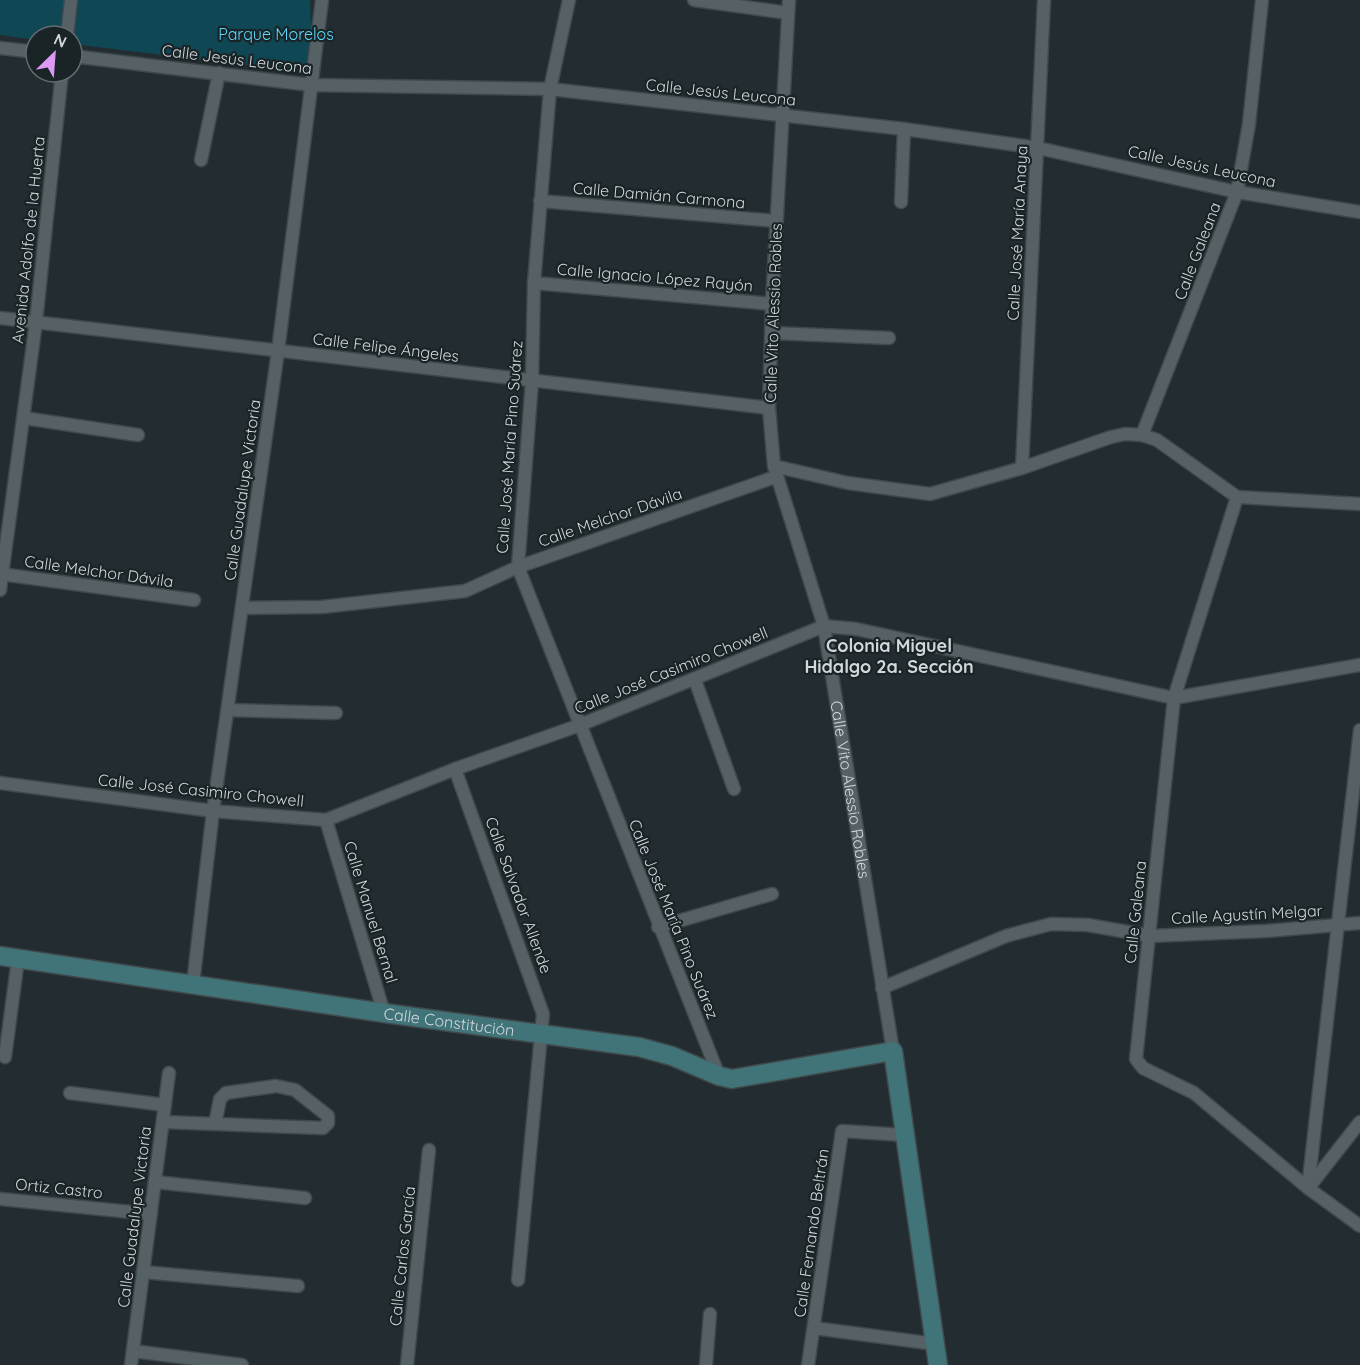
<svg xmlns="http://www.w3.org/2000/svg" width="1360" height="1365" viewBox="0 0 1360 1365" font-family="Quicksand,sans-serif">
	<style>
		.green { fill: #0f4755 }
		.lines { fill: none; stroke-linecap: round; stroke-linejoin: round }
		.street-casing { stroke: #3f484b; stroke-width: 15 }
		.secondary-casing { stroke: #3f484b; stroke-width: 21 }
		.street { stroke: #566165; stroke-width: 12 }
		.secondary { stroke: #417478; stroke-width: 18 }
		.labels { text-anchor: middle; stroke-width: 4.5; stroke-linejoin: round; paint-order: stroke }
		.park-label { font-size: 16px; fill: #5ed9fd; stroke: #1a2427 }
		.street-label { font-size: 16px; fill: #d1d7da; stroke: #1a2427 }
		.neighbourhood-label { font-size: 18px; font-weight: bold; fill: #d1d7da; stroke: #1a2427 }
	</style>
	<rect width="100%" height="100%" fill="#232d31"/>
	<!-- green -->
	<polygon class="green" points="0,0 310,0 313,73 72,44 72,36 36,36 36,40 0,35"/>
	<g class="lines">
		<defs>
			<g id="street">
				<polyline points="569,0 550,89 534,283 532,381 518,567 719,1076"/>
				<polyline points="694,0 788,13"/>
				<path id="s1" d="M789,0l-17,304 -3,104 5,58 50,160 69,425"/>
				<polyline points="67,36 71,0"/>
				<polyline points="0,48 36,52"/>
				<polyline points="72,56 311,85 550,89 904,129 1038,148 1237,192 1360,212"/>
				<polyline points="201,160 219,73"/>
				<polyline points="540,201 776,221"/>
				<polyline points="901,202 904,129"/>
				<polyline points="534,283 772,304"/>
				<polyline points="0,318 769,408"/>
				<polyline points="772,333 889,338"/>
				<polyline points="24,418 138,435"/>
				<polyline points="1142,435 1237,192 1249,124 1262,0"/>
				<polyline points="774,466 848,483 930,494 1022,468 1111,437 1125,434 1142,435 1157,440 1237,497 1360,504"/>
				<polyline points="1022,468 1044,0"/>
				<polyline points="1237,497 1174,698 1136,1059 1143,1068 1194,1093 1308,1188 1360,1226"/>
				<polyline points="0,574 194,600"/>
				<polyline points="0,590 36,322 62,72"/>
				<polyline points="242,608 322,607 465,591 518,567 775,477"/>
				<polyline points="695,680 734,789"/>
				<polyline points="228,710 336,713"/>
				<polyline points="455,769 543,1014 518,1280"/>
				<polyline points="0,783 213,811 326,820 455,769 580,725 824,626 856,629 1174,698 1360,665"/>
				<polyline points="326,820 384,1013"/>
				<polyline points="658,927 772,894"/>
				<polyline points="193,984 213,811 278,351 322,0"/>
				<polyline points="882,988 1006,936 1051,924 1088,925 1150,936 1266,931 1360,923"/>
				<polyline points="5,1057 18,959"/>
				<polyline points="70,1093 165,1105"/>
				<polyline points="163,1122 323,1128 328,1123 328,1116 295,1090 276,1086 226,1093 220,1099 215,1124"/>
				<polyline points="155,1182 305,1198"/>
				<polyline points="1309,1187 1360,1122"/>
				<polyline points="1308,1188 1360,730"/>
				<polyline points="0,1199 151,1214"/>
				<polyline points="143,1272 298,1286"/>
				<polyline points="814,1328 935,1344"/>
				<polyline points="133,1351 242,1365"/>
				<polyline points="131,1365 169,1073"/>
				<polyline points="407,1365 429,1150"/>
				<polyline points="706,1365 710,1314"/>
				<polyline points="808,1365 842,1131 904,1135"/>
			</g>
			<g id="secondary">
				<path id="s2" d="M0,956l384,57 255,34 33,9 47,20 13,3 161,-28 45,314"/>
			</g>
		</defs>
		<!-- street casing -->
		<use href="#street" class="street-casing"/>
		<!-- secondary casing -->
		<use href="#secondary" class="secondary-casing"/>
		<!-- street -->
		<use href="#street" class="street"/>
		<!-- secondary -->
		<use href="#secondary" class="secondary"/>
	</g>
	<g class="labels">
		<!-- park labels -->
		<g class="park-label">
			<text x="276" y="40">Parque Morelos</text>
		</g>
		<!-- street labels -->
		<g class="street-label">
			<text transform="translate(237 59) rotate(7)" y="6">Calle Jesús Leucona</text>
			<text transform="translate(721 92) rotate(6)" y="6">Calle Jesús Leucona</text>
			<text transform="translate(1202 166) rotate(12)" y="6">Calle Jesús Leucona</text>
			<text transform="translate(659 195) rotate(5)" y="6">Calle Damián Carmona</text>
			<text transform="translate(1017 233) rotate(-87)" y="6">Calle José María Anaya</text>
			<text transform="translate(28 240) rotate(-84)" y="6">Avenida Adolfo de la Huerta</text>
			<text transform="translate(1197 251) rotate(-69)" y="6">Calle Galeana</text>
			<text transform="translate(655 277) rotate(5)" y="6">Calle Ignacio López Rayón</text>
			<text transform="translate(773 313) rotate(-88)" y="6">Calle Vito Alessio Robles</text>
			<text transform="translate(386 347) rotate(7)" y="6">Calle Felipe Ángeles</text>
			<text transform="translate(509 447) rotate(-86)" y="6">Calle José María Pino Suárez</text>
			<text transform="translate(242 490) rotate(-82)" y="6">Calle Guadalupe Victoria</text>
			<text transform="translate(610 517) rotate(-19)" y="6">Calle Melchor Dávila</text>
			<text transform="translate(99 571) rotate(8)" y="6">Calle Melchor Dávila</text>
			<text transform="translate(671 670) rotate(-22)" y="6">Calle José Casimiro Chowell</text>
			<text dy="6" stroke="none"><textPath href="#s1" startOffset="800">Calle Vito Alessio Robles</textPath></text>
			<text transform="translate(201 790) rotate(6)" y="6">Calle José Casimiro Chowell</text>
			<text transform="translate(519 895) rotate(70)" y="6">Calle Salvador Allende</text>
			<text transform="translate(371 912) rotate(73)" y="6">Calle Manuel Bernal</text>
			<text transform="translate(1135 912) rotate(-84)" y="6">Calle Galeana</text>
			<text transform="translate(1247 914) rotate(-3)" y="6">Calle Agustín Melgar</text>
			<text transform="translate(674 919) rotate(68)" y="6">Calle José María Pino Suárez</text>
			<text dy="6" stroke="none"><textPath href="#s2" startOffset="454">Calle Constitución</textPath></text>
			<text transform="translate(59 1188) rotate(6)" y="6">Ortiz Castro</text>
			<text transform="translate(134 1217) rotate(-83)" y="6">Calle Guadalupe Victoria</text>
			<text transform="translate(811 1233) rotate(-82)" y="6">Calle Fernando Beltrán</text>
			<text transform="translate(402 1256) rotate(-84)" y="6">Calle Carlos García</text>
		</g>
		<!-- neighbourhood labels -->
		<g class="neighbourhood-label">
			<text x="889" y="652">Colonia Miguel<tspan x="889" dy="21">Hidalgo 2a. Sección</tspan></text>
		</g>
	</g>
	<!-- north arrow -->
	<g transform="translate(54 54) rotate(25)"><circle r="28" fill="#1a2427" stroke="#636c6f" stroke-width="1.5"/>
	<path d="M0-4.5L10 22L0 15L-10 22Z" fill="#dd99f4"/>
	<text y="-9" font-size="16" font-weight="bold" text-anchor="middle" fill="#d1d7da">N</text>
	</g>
</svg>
